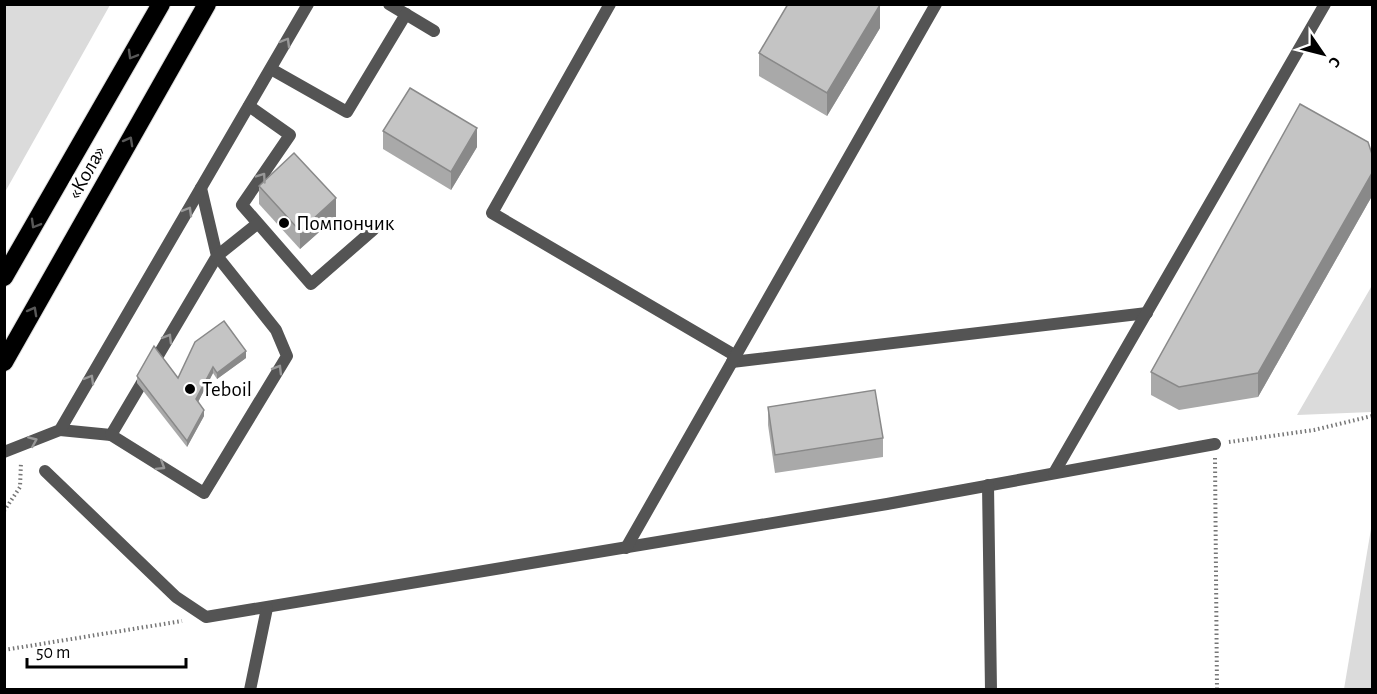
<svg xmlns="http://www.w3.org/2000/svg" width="1377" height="694" viewBox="0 0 1377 694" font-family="'Alegreya Sans',sans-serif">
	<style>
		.green { fill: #dbdbdb }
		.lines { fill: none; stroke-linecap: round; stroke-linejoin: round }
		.highway-casing { stroke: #dbdbdb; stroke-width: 20 }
		.path { stroke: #767676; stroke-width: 4; stroke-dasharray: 1.5 3; stroke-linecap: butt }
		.lane { stroke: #545454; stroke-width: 12 }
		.street { stroke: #545454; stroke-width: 12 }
		.highway { stroke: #000; stroke-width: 18 }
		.wall { fill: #a9a9a9 }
		.shaded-wall { fill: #898989 }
		.building { fill: #c4c4c4; stroke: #898989; stroke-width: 1.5 }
		.oneway { stroke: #989898 }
		.oneway2 { stroke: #595959 }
		.poi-dot { fill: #000; stroke: #fff; stroke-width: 2 }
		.labels { text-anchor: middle; stroke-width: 6; stroke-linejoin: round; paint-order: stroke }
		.street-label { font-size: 21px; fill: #000; stroke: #fff }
		.poi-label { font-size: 21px; fill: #000; stroke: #fff; text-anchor: start }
	</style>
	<rect width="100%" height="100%" fill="#fff"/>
	<!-- green -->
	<g class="green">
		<polygon points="5,4 110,5 5,192 4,5"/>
		<polygon points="1372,285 1372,412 1297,415 1370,289"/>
		<polygon points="1372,523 1372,689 1344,689"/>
	</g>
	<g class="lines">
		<defs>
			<g id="highway">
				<polyline points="4,277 161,4"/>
				<polyline points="4,362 207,4"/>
			</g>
		</defs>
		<!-- highway casing -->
		<use href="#highway" class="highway-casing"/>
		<!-- path -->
		<g class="path">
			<polyline points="1229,442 1314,430 1372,416"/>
			<polyline points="1215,458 1217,690"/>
			<polyline points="4,511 20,487 21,462"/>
			<polyline points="4,650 182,621"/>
		</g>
		<!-- lane -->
		<g class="lane">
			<polyline points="389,4 434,31"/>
			<polyline points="610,4 492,213 736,356"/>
			<polyline points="271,69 347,112 406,14"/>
			<polyline points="249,106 290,135 242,205 311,284 373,230"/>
			<polyline points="732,362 1147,313"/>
			<polyline points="60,430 111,435 217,256 201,188"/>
			<polyline points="111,435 204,493 287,356 276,330 217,256 257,224"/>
			<polyline points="45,471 176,597 206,617 887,504 1215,444"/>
			<polyline points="1054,473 1325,4"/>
			<polyline points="988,485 991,690"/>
			<polyline points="626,548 936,4"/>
			<polyline points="250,690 267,608"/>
		</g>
		<!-- street -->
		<polyline class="street" points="4,452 60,430 308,4"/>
		<!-- highway -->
		<use href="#highway" class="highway"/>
	</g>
	<!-- wall -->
	<g class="wall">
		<polygon points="880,28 827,116 759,76 759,53"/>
		<polygon points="383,131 477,147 451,190 383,149"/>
		<polygon points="1372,154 1372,196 1258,397 1179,410 1151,395 1151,372"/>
		<polygon points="259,186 336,217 300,249 259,204"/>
		<polygon points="246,358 217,379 213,373 198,402 204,416 187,447 137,383 137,376 178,378"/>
		<polygon points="768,407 883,438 883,457 775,473 768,425"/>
	</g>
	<!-- shaded-wall -->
	<g class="shaded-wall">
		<polygon points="880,5 880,28 827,116 827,93"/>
		<polygon points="477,128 477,147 451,190 451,172"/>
		<polygon points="1372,173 1372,196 1258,397 1258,373"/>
		<polygon points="336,198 336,217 300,249 300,231"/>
		<polygon points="246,351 246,358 217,379 217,373"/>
		<polygon points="213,367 213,373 196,406 196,399"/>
		<polygon points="204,410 204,416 187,447 187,441"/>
	</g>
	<!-- building -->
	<g class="building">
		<polygon points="788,4 880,5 827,93 759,53"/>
		<polygon points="410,88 477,128 451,172 383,131"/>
		<polygon points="1300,104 1368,142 1372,154 1372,173 1258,373 1179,387 1151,372"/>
		<polygon points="294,153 336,198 300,231 259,186"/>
		<polygon points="224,321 246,351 217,373 213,367 196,399 204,410 187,441 137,376 154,346 178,378 195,342"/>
		<polygon points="875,390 883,438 775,455 768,407"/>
	</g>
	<!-- one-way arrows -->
	<defs><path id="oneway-chevron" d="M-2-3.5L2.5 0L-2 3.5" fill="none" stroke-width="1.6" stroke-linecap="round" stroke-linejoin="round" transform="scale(1.5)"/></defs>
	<g class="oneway">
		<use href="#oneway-chevron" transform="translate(286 42) rotate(-60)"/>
		<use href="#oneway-chevron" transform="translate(262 177) rotate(-55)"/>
		<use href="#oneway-chevron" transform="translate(188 211) rotate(-60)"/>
		<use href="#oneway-chevron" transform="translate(168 338) rotate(-59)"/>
		<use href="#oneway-chevron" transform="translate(278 369) rotate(-59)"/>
		<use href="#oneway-chevron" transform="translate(90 379) rotate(-60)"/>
		<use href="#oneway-chevron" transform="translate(33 441) rotate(-23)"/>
		<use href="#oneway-chevron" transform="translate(161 466) rotate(32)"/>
	</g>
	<g class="oneway2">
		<use href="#oneway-chevron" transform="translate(132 55) rotate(120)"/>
		<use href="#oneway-chevron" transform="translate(129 141) rotate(-61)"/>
		<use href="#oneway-chevron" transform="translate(35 224) rotate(120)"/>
		<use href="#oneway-chevron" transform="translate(33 311) rotate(-61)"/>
	</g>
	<!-- markers -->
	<g class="poi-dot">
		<circle cx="284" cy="223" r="6"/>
		<circle cx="190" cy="389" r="6"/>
	</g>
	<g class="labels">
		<!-- street labels -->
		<g class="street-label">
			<text transform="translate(86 172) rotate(-61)" y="7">«Кола»</text>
		</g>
		<!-- poi labels -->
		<g class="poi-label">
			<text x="296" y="230">Помпончик</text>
			<text x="202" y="396">Teboil</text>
		</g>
	</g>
	<!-- border -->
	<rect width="1377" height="694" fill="none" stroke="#000000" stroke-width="12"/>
	<!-- north arrow -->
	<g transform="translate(1323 54) rotate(125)" stroke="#ffffff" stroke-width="4.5" paint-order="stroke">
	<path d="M0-4.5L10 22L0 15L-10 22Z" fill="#000000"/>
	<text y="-9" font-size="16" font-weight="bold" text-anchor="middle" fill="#000000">С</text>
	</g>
	<!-- scale -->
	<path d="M27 658v9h159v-9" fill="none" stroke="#000000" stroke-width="3"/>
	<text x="36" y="658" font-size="18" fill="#000000" stroke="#ffffff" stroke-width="4.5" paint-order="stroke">50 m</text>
</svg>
